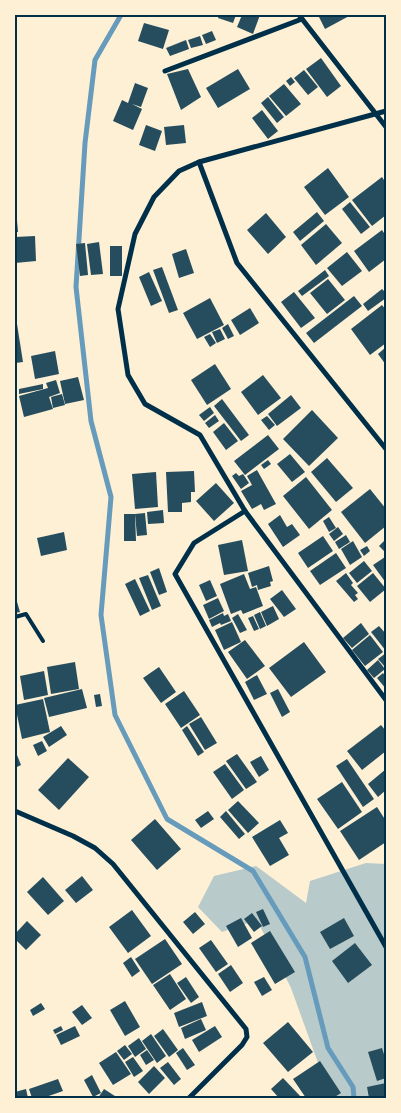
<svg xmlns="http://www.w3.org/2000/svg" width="401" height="1113" viewBox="0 0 401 1113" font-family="Poppins,sans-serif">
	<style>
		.green { fill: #b9caca }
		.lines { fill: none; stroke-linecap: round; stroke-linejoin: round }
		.stream { stroke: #669bbc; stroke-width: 5 }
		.building { fill: #264d5e }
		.service { stroke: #003049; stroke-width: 4 }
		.minor { stroke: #003049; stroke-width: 5 }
		.neatline { fill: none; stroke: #003049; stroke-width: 2 }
	</style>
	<rect width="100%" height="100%" fill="#fdf0d5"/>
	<!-- green -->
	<polygon class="green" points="366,863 386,864 386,1098 326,1098 321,1071 291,988 257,920 222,932 198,907 214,876 256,866 306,903 310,881"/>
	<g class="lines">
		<!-- stream -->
		<polyline class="stream" points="121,15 95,60 85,143 76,287 91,421 111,497 101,615 115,715 167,819 253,871 305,957 328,1048 353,1087 354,1098"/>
	</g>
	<!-- building -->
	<g class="building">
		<polygon points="219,15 236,15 233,23 218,18"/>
		<polygon points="242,15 260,15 253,34 237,27"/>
		<polygon points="318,15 351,15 325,29"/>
		<polygon points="144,23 169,30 163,49 138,41"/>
		<polygon points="212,31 216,40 206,44 202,35"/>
		<polygon points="200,36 203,45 191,48 188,40"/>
		<polygon points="186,40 189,49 170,56 166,48"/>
		<polygon points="321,58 341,86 327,97 306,69"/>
		<polygon points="188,69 201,97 181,110 167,74"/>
		<polygon points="238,69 250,89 218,108 206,88"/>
		<polygon points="304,70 318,87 308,95 294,78"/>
		<polygon points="291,77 295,82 290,86 286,81"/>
		<polygon points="135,83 148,88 141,107 132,104 142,109 133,130 113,121 122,100 128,103"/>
		<polygon points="284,84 301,104 286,116 269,96"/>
		<polygon points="268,97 284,117 277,123 261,103"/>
		<polygon points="262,110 278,131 268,139 252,118"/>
		<polygon points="146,125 162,131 155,151 139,145"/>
		<polygon points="184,125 186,143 166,145 164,127"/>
		<polygon points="328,168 349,197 325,215 304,187"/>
		<polygon points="382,177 386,183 386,215 372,226 352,200"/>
		<polygon points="350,202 370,227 361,234 342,209"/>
		<polygon points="16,209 18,232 15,232 15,210"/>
		<polygon points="317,212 324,221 300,241 293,232"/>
		<polygon points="266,213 286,237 268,254 247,230"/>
		<polygon points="326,224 342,243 316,265 301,245"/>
		<polygon points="382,230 386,236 386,259 369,272 354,251"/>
		<polygon points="35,236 36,261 15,263 15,237"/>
		<polygon points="99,242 103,274 91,275 87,244"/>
		<polygon points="85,243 88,275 80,276 76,244"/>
		<rect x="110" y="246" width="12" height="30"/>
		<polygon points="186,249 194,273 179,278 172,254"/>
		<polygon points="347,252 362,271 342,286 327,268"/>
		<polygon points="162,267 178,310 169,313 153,270"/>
		<polygon points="325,270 329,276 302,296 298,291"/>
		<polygon points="149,272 162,301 151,306 139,277"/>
		<polygon points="328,279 345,300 327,314 310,293"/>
		<polygon points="382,289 386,293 386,298 368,311 363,304"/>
		<polygon points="294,292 315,318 301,328 281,302"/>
		<polygon points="354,296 362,306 314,343 306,333"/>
		<polygon points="210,298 224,325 197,339 183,313"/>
		<polygon points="382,305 386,310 386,343 370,355 351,329"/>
		<polygon points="250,308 259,323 240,335 231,320"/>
		<polygon points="15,324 17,324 23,362 15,363"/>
		<polygon points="228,324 234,336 228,339 222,328"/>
		<polygon points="220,329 225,339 217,343 212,332"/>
		<polygon points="210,334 216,343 210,347 204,337"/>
		<polygon points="386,347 386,365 378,354"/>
		<polygon points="55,351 59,374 35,379 31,356"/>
		<polygon points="215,364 231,389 207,405 191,380"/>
		<polygon points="263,375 281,398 258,415 241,392"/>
		<polygon points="78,377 84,400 65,404 60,381"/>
		<polygon points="56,380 60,393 49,397 53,409 24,417 19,396 48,388 46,383"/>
		<polygon points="43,384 43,389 19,394 19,389"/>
		<polygon points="62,394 65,405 53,408 51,397"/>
		<polygon points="291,395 301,408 277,426 268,414"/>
		<polygon points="222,399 249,435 241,441 214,406"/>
		<polygon points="210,407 214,413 204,421 199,415"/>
		<polygon points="312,410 338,438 309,466 283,439"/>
		<polygon points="215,415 219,421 209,428 205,423"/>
		<polygon points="267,416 275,425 269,430 261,420"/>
		<polygon points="224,423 238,441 226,450 213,432"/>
		<polygon points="268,435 279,449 245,475 234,461"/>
		<polygon points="290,454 305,472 292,482 277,464"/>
		<polygon points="327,458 353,488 336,502 311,472"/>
		<polygon points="268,460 271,464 264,469 261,465"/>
		<polygon points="257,470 276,504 264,510 261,504 252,509 241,491 252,485 247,476"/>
		<polygon points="194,471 195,492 191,492 191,502 182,503 182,512 168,512 166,472"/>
		<polygon points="156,472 158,507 135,509 132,474"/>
		<polygon points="236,473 239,476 243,474 249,483 241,489 232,476"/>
		<polygon points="306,477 332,510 309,529 283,496"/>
		<polygon points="216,483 234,503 214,521 196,501"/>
		<polygon points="370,489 386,509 386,526 365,543 341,512"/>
		<polygon points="163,510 164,523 148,524 147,512"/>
		<polygon points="145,513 147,535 137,536 135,514"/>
		<polygon points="124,514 135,514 136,541 124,541"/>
		<polygon points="280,515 287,527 292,524 300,535 283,547 268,524"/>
		<polygon points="329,517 336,528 329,532 323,521"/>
		<polygon points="338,527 343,534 334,541 329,534"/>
		<polygon points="64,532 67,550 41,556 37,538"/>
		<polygon points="346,535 350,542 339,549 335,542"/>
		<polygon points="323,536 333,551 308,568 298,553"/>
		<polygon points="242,540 248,571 224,575 218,545"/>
		<polygon points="353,541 362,557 350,565 341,549"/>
		<polygon points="384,541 386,543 385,552 379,546"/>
		<polygon points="367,546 370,551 364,556 360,550"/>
		<polygon points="336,553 346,568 320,585 310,571"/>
		<polygon points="385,557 386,558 386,583 373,565"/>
		<polygon points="364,561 372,571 357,583 349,573"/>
		<polygon points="269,566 273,581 270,582 271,586 258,590 257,585 252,587 248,573"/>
		<polygon points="159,568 167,592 159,595 150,572"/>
		<polygon points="346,573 353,583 351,585 358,593 355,595 358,599 354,602 336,581"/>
		<polygon points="373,573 386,589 370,602 357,586"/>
		<polygon points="244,574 250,589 256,587 263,606 243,614 241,610 231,614 220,584"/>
		<polygon points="148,575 161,606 152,610 139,578"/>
		<polygon points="135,579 150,611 140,616 125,584"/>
		<polygon points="210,580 217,596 206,601 199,585"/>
		<polygon points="282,590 296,609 284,617 270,599"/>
		<polygon points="15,595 20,612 15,613"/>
		<polygon points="218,598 224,611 209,619 203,605"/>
		<polygon points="273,606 279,619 267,626 261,612"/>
		<polygon points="260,612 266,626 260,629 254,615"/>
		<polygon points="223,613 224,616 228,614 231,621 221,625 220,623 212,627 209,620"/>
		<polygon points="238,614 247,630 240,633 232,618"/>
		<polygon points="253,616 259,629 254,631 248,618"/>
		<polygon points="232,622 241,642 224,650 215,630"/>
		<polygon points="361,623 369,634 352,648 343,638"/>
		<polygon points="379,626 386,634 386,651 371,632"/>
		<polygon points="370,635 383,652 365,666 352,650"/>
		<polygon points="245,640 265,666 247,679 228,652"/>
		<polygon points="304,642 326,672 291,697 269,668"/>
		<polygon points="386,653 386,668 378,659"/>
		<polygon points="378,660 385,669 374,678 367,670"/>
		<polygon points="75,662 79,689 51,694 47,667"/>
		<polygon points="159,667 176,692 161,703 143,678"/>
		<polygon points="44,671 48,695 24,700 20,676"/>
		<polygon points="383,673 386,677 386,689 377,678"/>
		<polygon points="257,675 267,694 254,700 245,682"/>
		<polygon points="82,689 87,708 49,717 44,698"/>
		<polygon points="278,689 290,712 282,717 270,693"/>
		<polygon points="184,691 200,715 181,728 165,704"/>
		<polygon points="100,694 102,706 96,707 94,695"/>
		<polygon points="43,699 50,732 22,739 15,705"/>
		<polygon points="201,717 217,743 205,750 189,724"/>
		<polygon points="381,725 386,731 386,751 362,770 347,751"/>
		<polygon points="61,726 67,735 49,747 43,737"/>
		<polygon points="187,726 204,752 198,756 182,730"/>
		<polygon points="42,741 47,751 38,756 33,745"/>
		<polygon points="237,754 257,782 246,789 226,761"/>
		<polygon points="17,755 21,765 15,768 15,756"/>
		<polygon points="261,756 269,770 259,777 250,762"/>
		<polygon points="68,758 89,777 59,810 38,790"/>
		<polygon points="347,759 374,799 363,807 336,766"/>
		<polygon points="225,764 244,790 232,799 213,772"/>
		<polygon points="386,769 386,790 378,797 368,784"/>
		<polygon points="342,782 362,812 338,829 317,799"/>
		<polygon points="238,801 259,823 248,833 228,810"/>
		<polygon points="377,807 386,821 386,842 359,860 340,831"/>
		<polygon points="208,811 214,819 201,828 195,820"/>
		<polygon points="226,811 245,834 239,839 220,817"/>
		<polygon points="155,819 181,849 157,870 131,840"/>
		<polygon points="280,820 288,833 279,838 289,855 270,866 252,837"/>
		<polygon points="82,876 93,890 76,903 65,890"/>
		<polygon points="43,877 64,901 48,915 27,892"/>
		<polygon points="263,909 270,924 263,927 256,912"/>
		<polygon points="132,910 151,936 128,953 109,927"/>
		<polygon points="195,912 205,924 193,934 183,922"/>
		<polygon points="252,913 262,926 254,932 244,919"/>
		<polygon points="241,918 252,938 238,947 226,926"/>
		<polygon points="344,918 354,936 330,949 320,932"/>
		<polygon points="27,921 41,935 26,950 15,939 15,934"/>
		<polygon points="270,931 295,972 275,984 251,943"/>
		<polygon points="165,939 182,964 152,984 135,959"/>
		<polygon points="211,940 228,964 216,972 199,948"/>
		<polygon points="355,943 372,965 348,983 332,961"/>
		<polygon points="131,957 140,971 132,977 123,963"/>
		<polygon points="231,965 243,983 230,992 218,974"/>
		<polygon points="170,974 186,999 170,1010 153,985"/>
		<polygon points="186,977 199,997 191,1003 177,983"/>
		<polygon points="264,977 272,990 262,996 254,982"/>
		<polygon points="125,1001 140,1027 125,1036 110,1010"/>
		<polygon points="202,1002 207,1016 179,1027 174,1013"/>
		<polygon points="41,1003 45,1009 33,1016 30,1010"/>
		<polygon points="82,1005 92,1018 82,1025 72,1012"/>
		<polygon points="201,1019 206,1030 185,1039 181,1028"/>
		<polygon points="288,1022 313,1052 288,1072 263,1043"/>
		<polygon points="61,1026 63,1030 55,1034 53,1030"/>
		<polygon points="75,1026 80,1036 61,1045 56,1035"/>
		<polygon points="215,1026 222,1037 199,1052 192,1040"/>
		<polygon points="163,1029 178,1050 169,1057 154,1036"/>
		<polygon points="151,1034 166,1056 157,1063 142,1041"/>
		<polygon points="139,1038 146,1049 135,1057 128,1046"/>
		<polygon points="125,1045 132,1054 124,1060 117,1051"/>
		<polygon points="183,1048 195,1065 187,1070 176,1053"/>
		<polygon points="382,1048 386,1061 386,1078 377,1081 368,1052"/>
		<polygon points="147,1050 154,1060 146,1065 140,1055"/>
		<polygon points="116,1052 131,1074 113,1085 99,1063"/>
		<polygon points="133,1057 143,1071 134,1077 125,1062"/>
		<polygon points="320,1061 341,1093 333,1098 306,1098 293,1079"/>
		<polygon points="168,1062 181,1079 174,1085 160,1068"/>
		<polygon points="154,1066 165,1078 149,1094 138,1082"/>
		<polygon points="92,1075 101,1093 93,1097 84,1080"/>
		<polygon points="283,1078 302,1098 279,1098 271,1089"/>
		<polygon points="58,1079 63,1091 43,1098 32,1098 29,1089"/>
		<polygon points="386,1083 386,1098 369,1098 367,1087"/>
		<polygon points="26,1089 28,1098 15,1098 15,1092"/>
		<polygon points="104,1089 118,1098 98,1098"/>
	</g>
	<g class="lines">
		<!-- service -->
		<polyline class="service" points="15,617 26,614 43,641"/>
		<!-- minor -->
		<g class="minor">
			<polyline points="299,15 386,127"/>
			<polyline points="165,71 302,19"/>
			<polyline points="386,111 199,162 179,171 154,197 135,234 118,309 128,375 145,404 200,435 245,511 386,700"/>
			<polyline points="199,162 237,263 386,449"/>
			<polyline points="245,511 194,543 175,574 386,947"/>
			<polyline points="15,811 73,836 95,848 113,864 246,1029 247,1037 242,1045 189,1098"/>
		</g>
	</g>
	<!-- border -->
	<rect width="401" height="1113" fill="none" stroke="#fdf0d5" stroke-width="32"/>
	<rect x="16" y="16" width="369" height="1081" class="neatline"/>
</svg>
